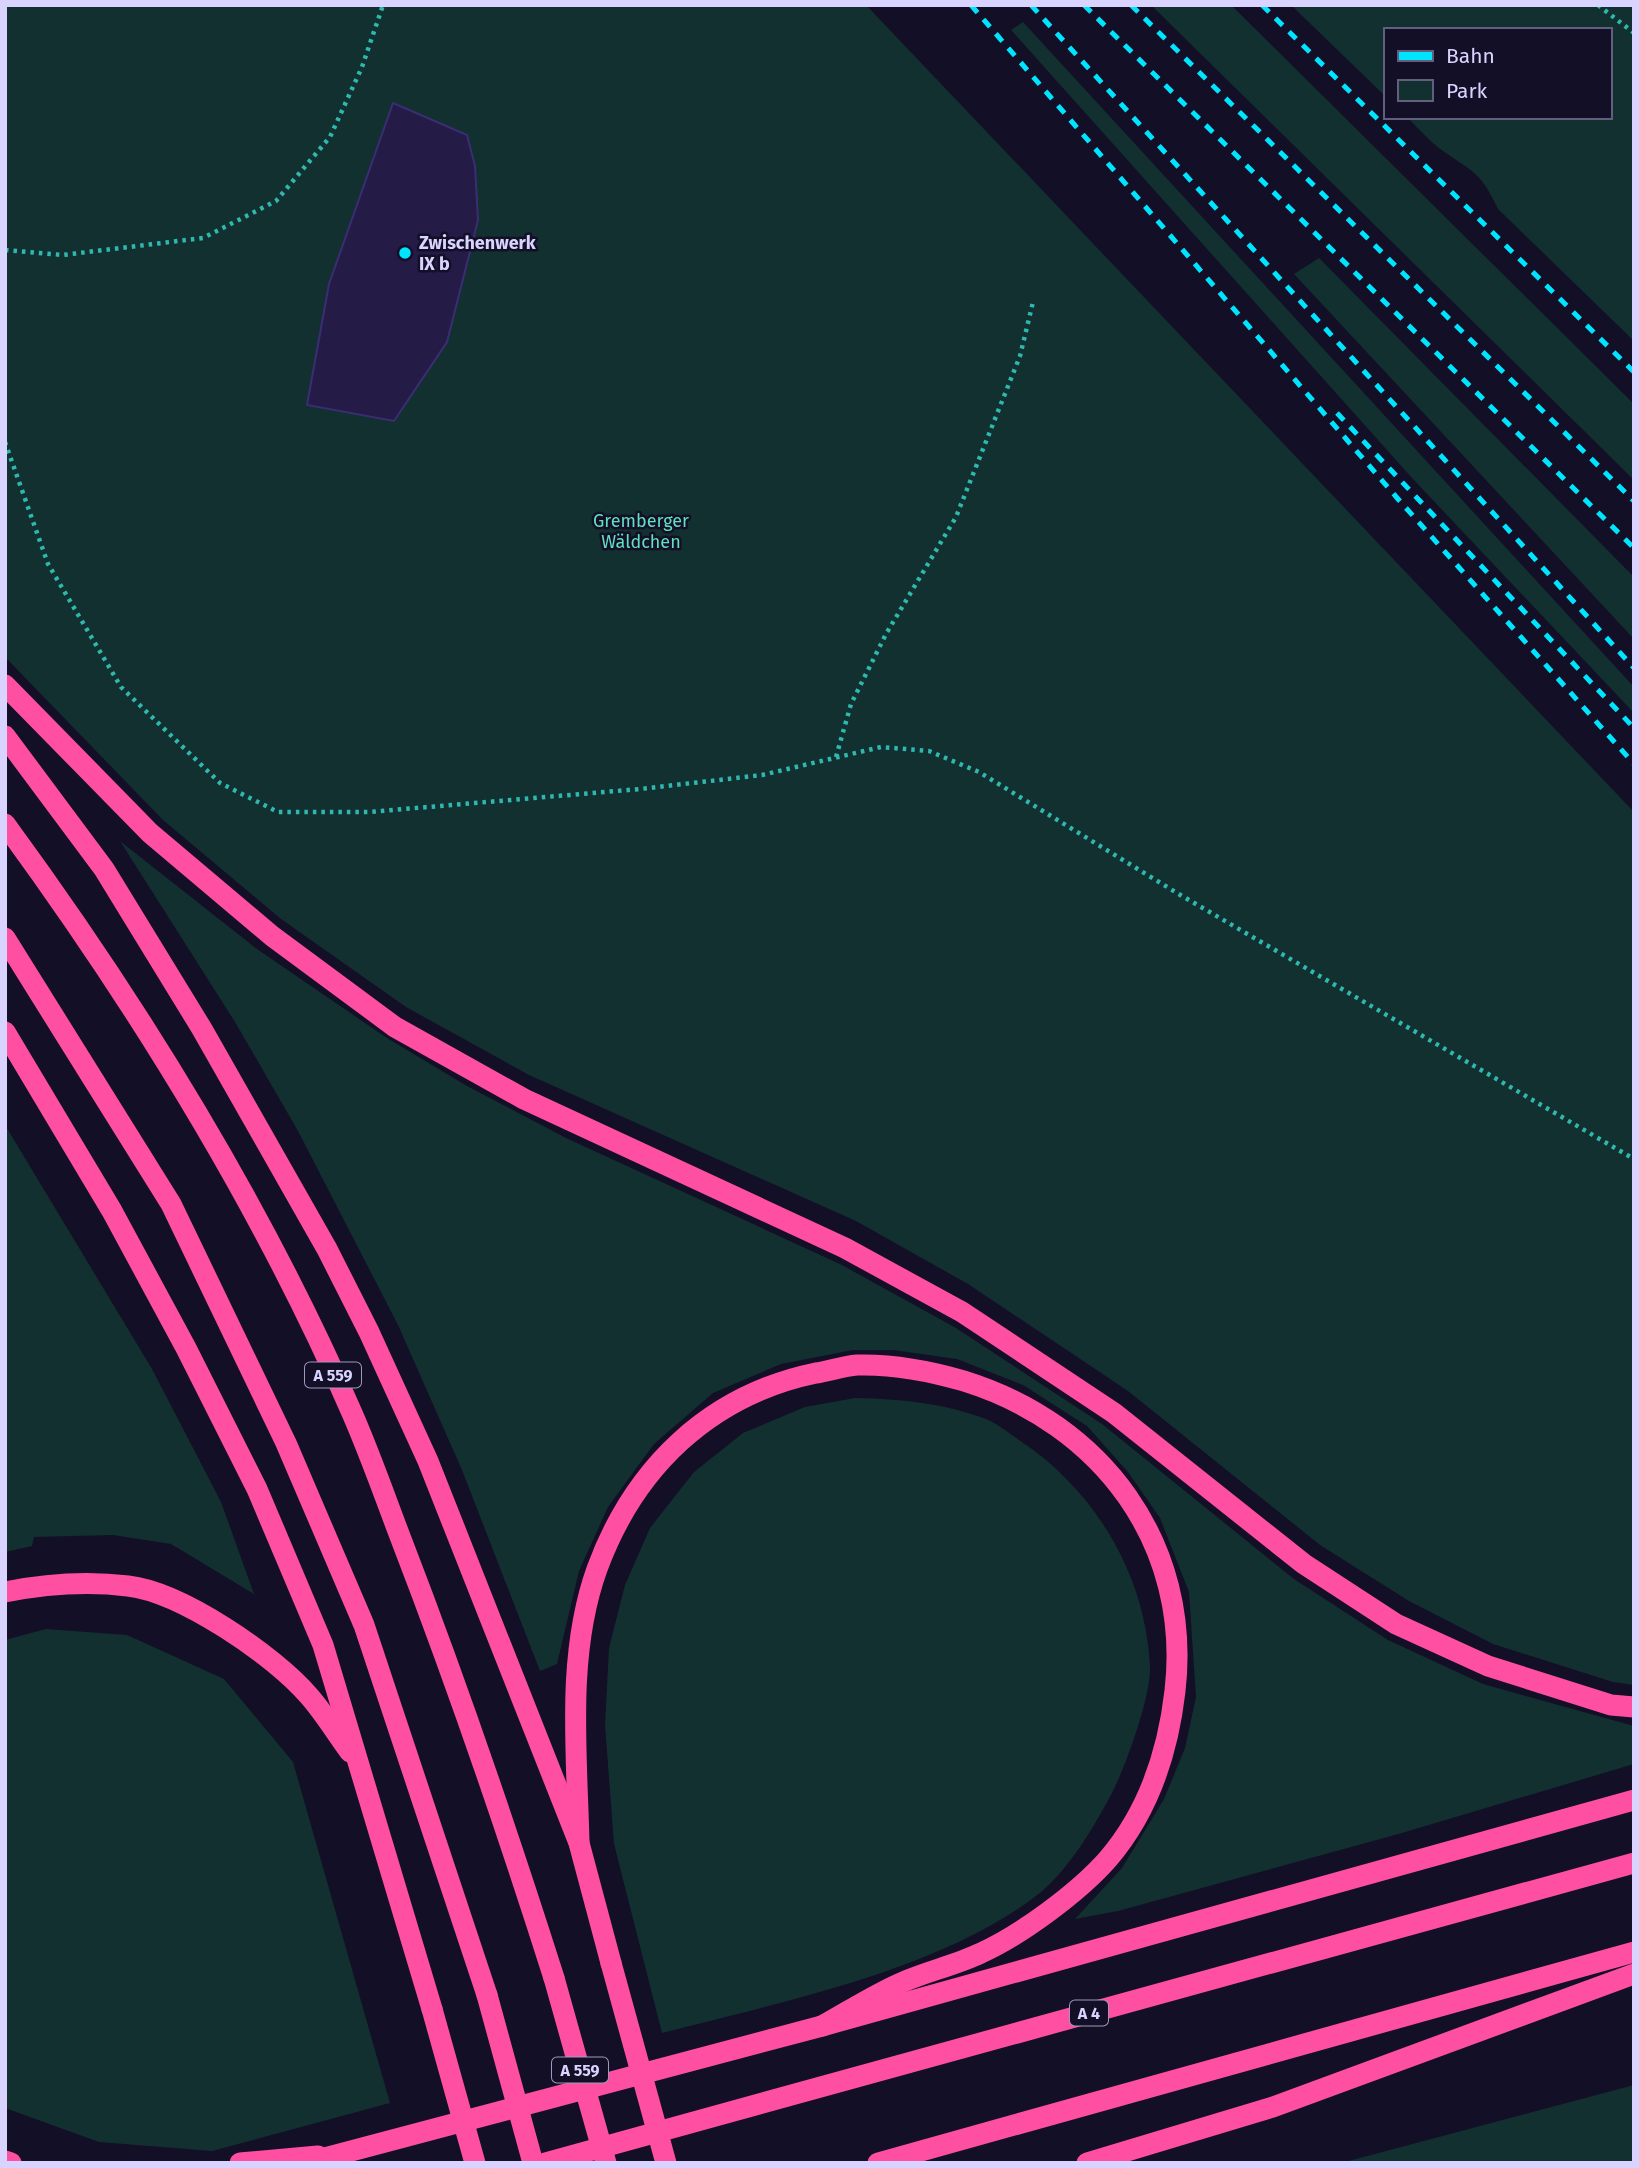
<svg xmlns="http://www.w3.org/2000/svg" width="1639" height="2168" viewBox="0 0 1639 2168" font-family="'Fira Sans',sans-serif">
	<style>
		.green { fill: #12302f }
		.building { fill: #241b47; stroke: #3b2d73; stroke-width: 2 }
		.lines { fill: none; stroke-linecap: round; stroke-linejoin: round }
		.path { stroke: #2fb8b0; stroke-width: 4.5; stroke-dasharray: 3.5 5; stroke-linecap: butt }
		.motorway { stroke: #ff4fa3; stroke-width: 21 }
		.rail { stroke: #00e5ff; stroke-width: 5; stroke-dasharray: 10 9; stroke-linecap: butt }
		.motorway-bridge { stroke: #ff4fa3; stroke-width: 21 }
		.poi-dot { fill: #00e5ff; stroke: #130f26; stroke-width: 2.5 }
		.labels { text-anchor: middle; stroke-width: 5; stroke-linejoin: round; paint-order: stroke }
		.shield { fill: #130f26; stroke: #9e99be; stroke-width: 2 }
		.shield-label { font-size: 16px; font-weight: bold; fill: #d9d4ff }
		.poi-label { font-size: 18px; font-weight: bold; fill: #d9d4ff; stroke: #130f26; text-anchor: start }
		.park-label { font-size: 18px; fill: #5fe0c0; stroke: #130f26 }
	</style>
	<rect width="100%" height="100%" fill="#130f26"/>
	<!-- green -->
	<g class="green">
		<polygon points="5,5 866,5 1634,812 1634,1685 1613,1682 1493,1644 1409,1601 1320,1545 1128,1391 968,1284 856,1221 529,1075 406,1007 281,919 163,820 5,657"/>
		<polygon points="1151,5 1231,5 1634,404 1634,480"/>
		<path d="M1291,5h343v336l-136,-132c-18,-38 -24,-36 -55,-58 -13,-9 -25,-23 -36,-34h202v-87h-224v66z"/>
		<polygon points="1023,22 1634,687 1634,713 1412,478 1011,30"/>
		<polygon points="1319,258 1634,577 1634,639 1294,274"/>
		<polygon points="120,841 257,949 387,1038 467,1086 566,1138 842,1265 956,1328 1102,1424 1294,1579 1388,1640 1483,1684 1634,1726 1634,1764 1402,1833 1118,1911 1075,1919 1122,1868 1164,1799 1185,1748 1196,1697 1189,1592 1160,1518 1128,1472 1087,1426 1023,1385 957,1359 893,1350 853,1350 781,1364 713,1393 654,1444 608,1507 579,1571 557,1664 540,1671 462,1470 398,1325 298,1131 235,1022"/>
		<polygon points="5,1125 152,1369 221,1502 254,1594 171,1544 113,1535 34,1537 32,1546 5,1552"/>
		<path d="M855,1398c46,1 88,5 131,21 12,5 23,14 33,21 76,50 127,135 131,227 1,29 -23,95 -36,122 -18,35 -46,83 -78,107 -98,75 -255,106 -374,137l-48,-189 -9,-119 4,-77 16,-63 25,-57 44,-56 49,-39 62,-26z"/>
		<polygon points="46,1629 127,1635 224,1679 293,1762 390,2103 212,2151 99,2142 5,2108 5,1640"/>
		<polygon points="1634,2085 1634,2163 1341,2163"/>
	</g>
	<!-- building -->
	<polygon class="building" points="393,103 467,135 475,166 478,220 447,342 394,421 307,405 329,284"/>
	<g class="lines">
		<!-- path -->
		<g class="path">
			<polyline points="1598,5 1634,33"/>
			<polyline points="5,250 63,255 203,238 276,201 330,137 362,67 383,5"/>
			<polyline points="5,442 48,564 121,687 220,783 278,812 369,812 640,789 762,775 881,747 929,751 979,772 1177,893 1634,1159"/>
			<polyline points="836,757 851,704 886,634 956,517 1020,356 1033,302"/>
		</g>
		<!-- motorway -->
		<g class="motorway">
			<polyline points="5,685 150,833 272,936 395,1027 524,1099 845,1248 962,1312 1114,1413 1304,1564 1396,1624 1488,1666 1611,1705 1634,1707"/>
			<polyline points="5,736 104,869 202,1029 327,1249 369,1332 428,1461 579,1843 611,1963"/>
			<path d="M5,824c134,183 256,380 347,589 18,41 33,84 49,126 56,145 106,291 153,439"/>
			<polyline points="5,938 171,1204 286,1443 364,1625 487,1995"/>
			<polyline points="5,1032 112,1211 186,1348 257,1489 323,1645 432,2009"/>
			<path d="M5,1592c40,-8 82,-11 123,-6 53,6 146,69 181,110 15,17 27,37 41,56"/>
			<path d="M579,1843c-2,-90 -13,-188 18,-274 37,-101 112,-174 219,-196 13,-2 28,-7 41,-8 36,-1 73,6 107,16 138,43 228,163 211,310 -7,61 -26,120 -67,168 -29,33 -87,76 -127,94 -25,12 -53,18 -78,29 -28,12 -54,29 -81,44"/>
			<polyline points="5,2161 11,2163"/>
			<polyline points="240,2163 318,2156"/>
			<polyline points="306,2163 822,2026 1634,1800"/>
			<polyline points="545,2163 1634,1863"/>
			<polyline points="878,2163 1634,1952"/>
			<polyline points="1087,2163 1273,2107 1634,1974"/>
		</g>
		<!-- rail -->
		<g class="rail">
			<polyline points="971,5 1398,499 1634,764"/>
			<polyline points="1031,5 1634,668"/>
			<polyline points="1084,5 1634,548"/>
			<polyline points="1131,5 1634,501"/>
			<polyline points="1262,5 1634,372"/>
			<polyline points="1337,413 1634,728"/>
		</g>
		<!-- motorway-bridge -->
		<g class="motorway-bridge">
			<polyline points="611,1963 666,2163"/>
			<polyline points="554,1978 606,2163"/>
			<polyline points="487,1995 533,2163"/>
			<polyline points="432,2009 475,2163"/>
		</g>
	</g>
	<!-- markers -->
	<circle class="poi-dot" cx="405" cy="253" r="7"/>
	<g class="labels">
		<!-- shield labels -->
		<g class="shield">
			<rect x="305" y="1362.5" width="56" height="25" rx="5"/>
			<rect x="1070" y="2000.5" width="38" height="25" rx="5"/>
			<rect x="552" y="2057.5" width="56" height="25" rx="5"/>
		</g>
		<g class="shield-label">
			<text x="333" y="1381">A 559</text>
			<text x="1089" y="2019">A 4</text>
			<text x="580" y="2076">A 559</text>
		</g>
		<!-- poi labels -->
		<g class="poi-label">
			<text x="419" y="249">Zwischenwerk<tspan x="419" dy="21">IX b</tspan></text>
		</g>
		<!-- park labels -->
		<g class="park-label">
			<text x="641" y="527">Gremberger<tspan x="641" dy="21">Wäldchen</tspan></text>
		</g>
	</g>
	<!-- border -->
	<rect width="1639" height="2168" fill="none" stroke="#d9d4ff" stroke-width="14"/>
	<!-- legend -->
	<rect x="1384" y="28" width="228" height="91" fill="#130f26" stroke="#625e7d" stroke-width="2"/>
	<rect x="1398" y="51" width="35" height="10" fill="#00e5ff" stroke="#625e7d" stroke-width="2"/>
	<text x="1446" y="63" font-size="21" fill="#d9d4ff">Bahn</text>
	<rect x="1398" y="80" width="35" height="21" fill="#12302f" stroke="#625e7d" stroke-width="2"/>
	<text x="1446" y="98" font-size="21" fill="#d9d4ff">Park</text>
</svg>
